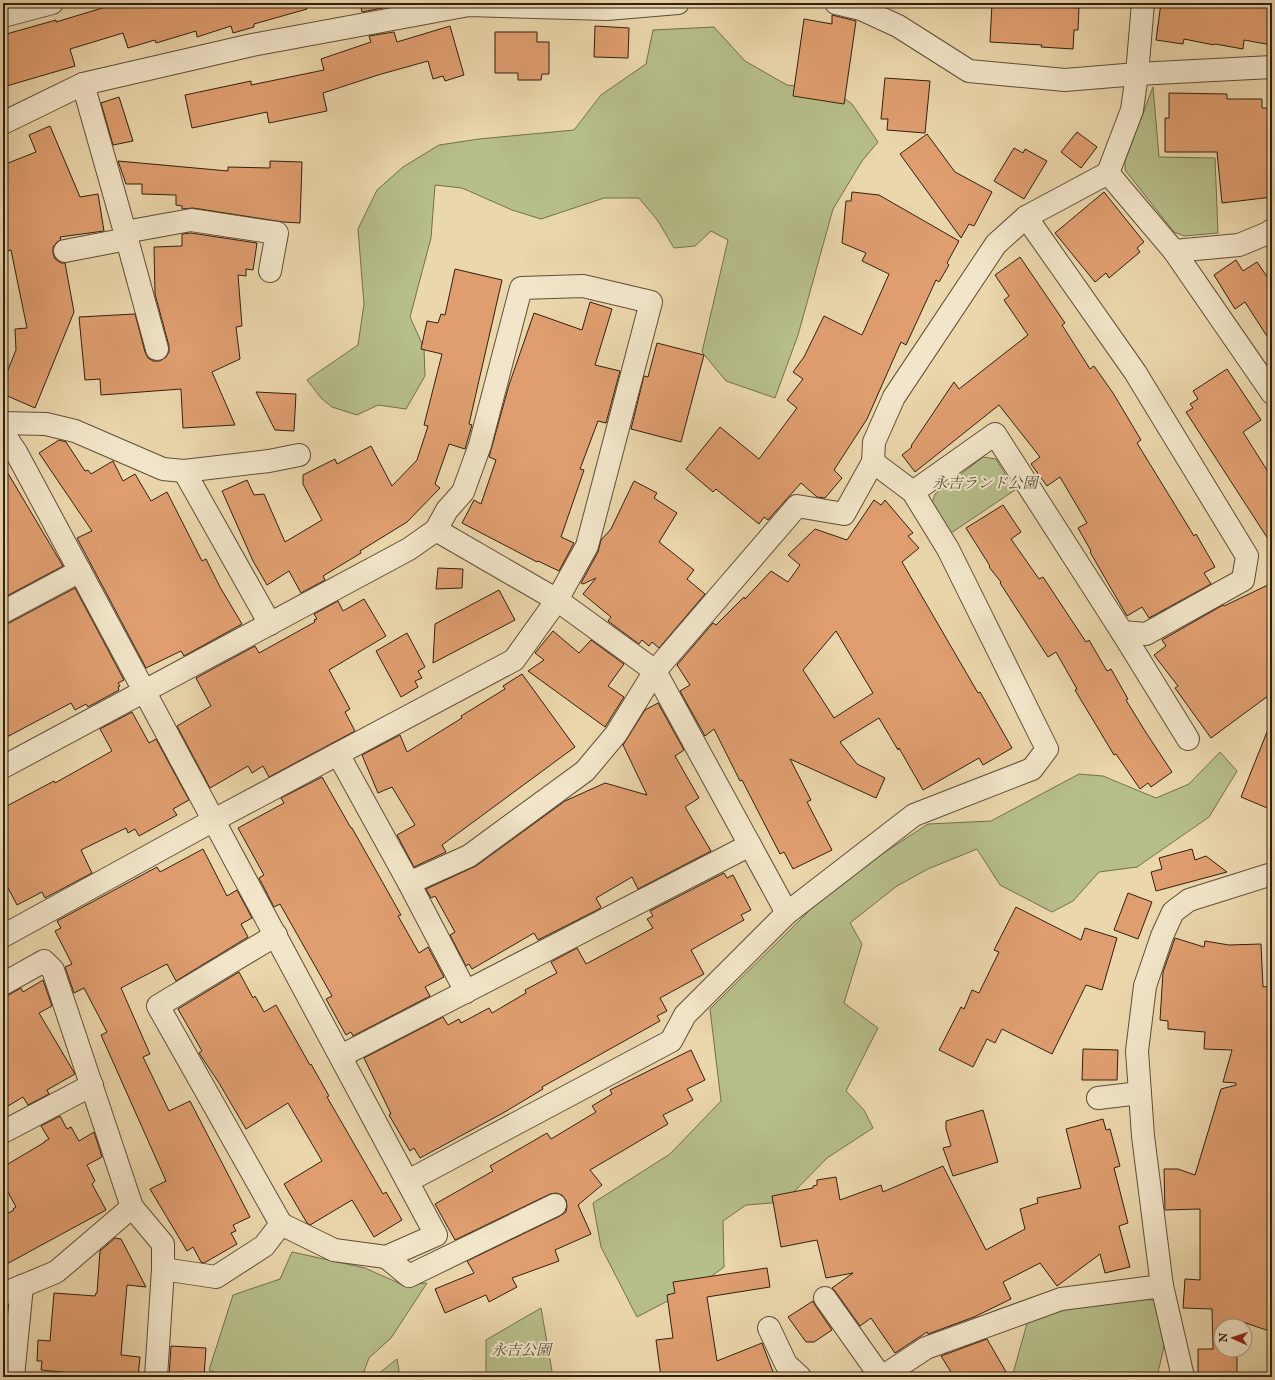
<svg xmlns="http://www.w3.org/2000/svg" width="1275" height="1380" viewBox="0 0 1275 1380" font-family="'IM FELL English','Noto Serif JP',serif">
	<style>
		.green { fill: #b6be8a; stroke: #736f4e }
		.building { fill: #e09e70; stroke: #302011; fill-rule: evenodd }
		.lines { fill: none; stroke-linecap: round; stroke-linejoin: round }
		.minor-casing { stroke: #5f4e38; stroke-width: 24 }
		.minor { stroke: #f2e5c9; stroke-width: 22 }
		.labels { text-anchor: middle; stroke-width: 4; stroke-linejoin: round; paint-order: stroke }
		.park-label { font-size: 15px; font-style: italic; fill: #584f35; stroke: #f2e5c9 }
	</style>
	<rect width="100%" height="100%" fill="#ebd7ac"/>
	<filter id="stains"><feTurbulence type="fractalNoise" baseFrequency=".005" numOctaves="4"/><feColorMatrix values="0 0 0 0 .2 0 0 0 0 .09 0 0 0 0 .02 0 0 0 .5 -.17"/></filter>
	<radialGradient id="worn" r=".72"><stop offset=".6" stop-color="#630" stop-opacity="0"/><stop offset="1" stop-color="#630" stop-opacity=".3"/></radialGradient>
	<!-- green -->
	<g class="green">
		<polygon points="714,27 745,61 787,85 833,90 852,104 878,142 862,161 833,209 798,335 775,398 726,381 702,352 728,240 711,231 695,246 674,248 658,221 639,198 604,198 541,219 512,210 462,188 435,185 431,238 410,317 424,348 425,376 406,409 378,405 357,415 332,407 322,399 307,380 358,345 364,304 358,229 377,190 403,167 439,145 479,139 574,130 601,95 646,64 653,30"/>
		<polygon points="1153,87 1159,157 1215,158 1218,233 1184,236 1174,232 1125,170 1125,161"/>
		<polygon points="983,457 996,459 1015,490 951,533 931,506 935,494"/>
		<polygon points="1220,752 1237,771 1209,817 1137,867 1099,872 1073,901 1052,912 1000,885 977,849 928,869 897,886 850,923 862,944 844,1003 878,1028 846,1091 864,1110 873,1128 827,1158 784,1202 746,1205 723,1221 724,1267 702,1283 637,1317 601,1247 593,1203 670,1154 721,1101 710,1009 811,909 882,854 928,824 991,821 1079,774 1103,776 1156,798 1189,784"/>
		<polygon points="292,1252 365,1268 403,1285 427,1283 391,1338 369,1358 362,1377 227,1377 209,1370 233,1295 280,1279"/>
		<polygon points="1112,1298 1154,1300 1165,1342 1157,1377 1012,1377 1028,1320 1068,1308"/>
		<polygon points="541,1308 553,1377 486,1377 486,1340"/>
		<polygon points="397,1359 400,1377 374,1377"/>
	</g>
	<!-- building -->
	<g class="building">
		<polygon points="119,3 306,3 307,9 254,24 254,27 233,33 231,26 197,37 196,31 156,43 155,40 128,48 123,33 70,49 75,66 3,87 3,35 56,20 56,22"/>
		<polygon points="360,3 386,3 387,7 362,12"/>
		<polygon points="992,3 1028,3 1028,5 1079,8 1078,30 1074,30 1073,49 1041,47 1042,45 990,42"/>
		<polygon points="1161,3 1272,3 1272,45 1244,40 1243,49 1215,44 1214,45 1184,39 1183,44 1156,40"/>
		<polygon points="832,15 856,21 844,104 793,96 804,19 832,24"/>
		<polygon points="450,26 464,75 445,81 443,76 433,79 428,61 378,75 323,93 327,111 269,123 267,112 192,128 185,95 251,81 251,85 324,70 321,59 371,42 369,36 394,32 397,42"/>
		<polygon points="595,26 629,28 628,58 594,57"/>
		<polygon points="495,32 537,32 537,42 549,42 549,74 542,74 541,80 518,80 518,73 495,73"/>
		<polygon points="885,78 930,81 925,133 887,130 888,119 881,119"/>
		<polygon points="1169,93 1227,94 1227,99 1262,99 1262,108 1272,108 1272,197 1222,203 1217,152 1165,152 1165,118 1169,118"/>
		<polygon points="119,97 133,141 113,145 101,103"/>
		<polygon points="50,126 80,197 98,194 104,231 60,237 61,240 57,242 53,247 53,253 55,259 61,263 65,263 74,312 35,408 3,394 3,382 16,350 15,329 27,328 11,250 3,252 3,165 36,152 29,135"/>
		<polygon points="1077,132 1097,147 1081,168 1061,152"/>
		<polygon points="927,134 955,172 992,192 974,226 969,224 961,238 900,154"/>
		<polygon points="1014,148 1023,153 1025,149 1047,161 1024,199 994,181"/>
		<polygon points="118,161 228,171 228,167 270,168 270,161 302,162 300,223 283,222 193,208 182,209 182,206 176,205 176,195 142,194 142,184 126,184"/>
		<polygon points="852,192 879,195 959,241 947,263 949,265 939,282 936,280 906,345 901,342 867,419 834,470 842,478 825,498 817,497 801,483 768,520 764,517 759,524 716,489 713,492 686,469 720,427 759,459 797,408 787,400 803,379 793,372 804,357 824,316 862,335 889,274 862,261 866,253 842,243 846,201 851,201"/>
		<polygon points="1104,192 1144,242 1137,248 1140,252 1109,278 1106,273 1095,282 1055,233"/>
		<polygon points="191,233 257,243 253,270 246,269 246,276 238,275 242,326 236,327 240,359 212,372 235,425 183,428 181,389 101,395 100,379 85,380 79,317 135,314 145,352 148,358 153,361 160,361 166,357 169,352 169,346 155,294 154,247 182,246 182,234"/>
		<polygon points="1020,257 1065,323 1062,325 1090,369 1094,366 1113,393 1141,440 1137,443 1194,536 1196,534 1215,567 1204,573 1211,584 1149,618 1142,607 1127,616 1090,552 1091,551 1078,528 1087,523 1060,477 1047,486 1031,464 1040,457 999,405 915,472 902,455 912,447 911,446 954,382 959,389 1028,335 1004,300 1009,296 995,275"/>
		<polygon points="1236,260 1243,271 1257,262 1272,284 1272,344 1245,302 1235,309 1214,275"/>
		<polygon points="455,269 502,280 469,424 472,425 465,449 449,444 435,484 440,488 407,522 360,551 361,553 323,576 325,580 301,593 289,571 267,585 253,561 222,491 247,480 254,495 264,494 285,542 322,520 303,484 303,475 335,459 337,464 371,446 392,486 417,460 428,426 424,425 442,354 421,349 427,321 438,323 441,314 445,315"/>
		<polygon points="590,302 612,309 595,365 620,371 606,423 598,421 580,469 584,470 561,537 574,543 559,571 538,561 537,562 462,523 474,500 481,504 496,460 489,457 509,385 534,313 582,330"/>
		<polygon points="657,343 704,355 681,442 631,429 644,376 648,377"/>
		<polygon points="1227,369 1261,420 1243,432 1272,478 1272,545 1186,412 1193,408 1190,404 1198,399 1193,391"/>
		<polygon points="256,392 296,394 294,431 275,430"/>
		<polygon points="59,440 66,442 85,471 88,470 91,474 113,461 123,481 135,474 151,501 167,492 202,561 206,559 220,587 242,624 184,656 181,651 146,668 77,538 92,531 39,453"/>
		<polygon points="3,465 63,566 3,598"/>
		<polygon points="634,481 657,493 654,498 677,513 659,542 694,570 687,579 705,594 659,648 652,642 649,646 642,640 639,644 608,621 611,617 583,594 596,578 583,584 581,583 598,552 601,540 611,529"/>
		<path d="M874,500l7,5 4,-5 28,33 -5,3 11,12 -17,14 76,131 2,-1 32,56 -29,17 -4,-7 -56,32 -24,-42 -1,2 -19,-32 -39,24 17,22 28,14 -9,20 -86,-39 21,41 -4,2 25,48 -39,19 -9,-17 -4,2 -38,-74 -2,1 -26,-52 -9,7 -25,-45 10,-6 -13,-20 36,-42 3,2 28,-28 1,2 26,-28 17,11 12,-17 -12,-10 27,-26 32,11zM836,631l37,62 -39,25 -31,-48z"/>
		<polygon points="1003,505 1021,532 1011,539 1039,579 1043,577 1086,642 1089,640 1107,671 1111,669 1128,699 1126,700 1145,731 1172,772 1151,787 1148,783 1140,789 1116,754 1114,755 1075,690 1077,689 1056,652 1048,657 1000,583 1001,582 989,567 990,566 966,528"/>
		<polygon points="438,568 463,569 462,588 436,589"/>
		<polygon points="1272,583 1272,693 1211,738 1175,688 1178,686 1154,655 1166,646 1162,640 1223,605 1224,606"/>
		<polygon points="75,588 124,680 118,683 120,686 118,687 119,690 88,707 86,704 75,710 71,703 3,739 3,624 9,623"/>
		<polygon points="499,590 515,620 433,663 435,624"/>
		<polygon points="364,599 386,636 329,670 350,709 345,712 355,731 269,777 263,766 252,773 248,766 210,788 177,726 211,706 196,678 255,646 259,653 315,622 314,620 317,619 314,614 338,601 343,611"/>
		<polygon points="553,631 579,653 591,640 624,664 608,686 624,697 605,727 528,671 544,660 535,653"/>
		<polygon points="407,633 425,667 418,671 422,678 415,681 418,687 401,697 376,651"/>
		<polygon points="522,674 575,747 442,845 446,852 414,867 397,835 415,825 392,787 378,793 362,755 400,735 407,752 462,718 461,716 505,689 503,686"/>
		<polygon points="658,703 684,750 675,756 699,798 685,807 711,851 638,889 632,877 596,898 601,907 599,909 538,940 534,933 472,969 469,964 466,966 450,935 455,932 435,896 431,898 426,889 476,866 565,801 605,783 647,795 623,745 645,710"/>
		<polygon points="132,712 149,743 156,739 189,800 173,809 177,815 139,836 135,829 128,833 126,828 81,850 92,873 45,898 42,892 17,905 3,878 3,808 54,781 55,783 112,751 100,729"/>
		<polygon points="1271,722 1272,722 1272,810 1241,797"/>
		<polygon points="322,777 351,828 352,828 401,915 398,916 419,953 428,947 444,977 425,987 430,996 353,1036 351,1032 346,1035 326,999 332,996 280,904 274,907 259,878 264,875 238,828 284,803 281,798"/>
		<polygon points="203,849 227,896 237,890 252,918 241,924 248,937 176,981 167,964 121,988 150,1054 143,1057 169,1111 190,1101 250,1217 233,1225 236,1231 231,1233 237,1244 204,1263 201,1262 193,1247 187,1251 150,1189 166,1181 101,1035 107,1032 84,988 74,993 65,967 72,964 55,931 61,928 57,921 157,867 160,872"/>
		<polygon points="1192,849 1195,860 1206,856 1227,872 1156,891 1151,872 1162,869 1159,858"/>
		<polygon points="724,873 727,878 733,875 751,910 741,915 744,920 691,950 704,974 660,998 667,1011 657,1016 660,1021 542,1087 543,1089 503,1113 420,1158 414,1148 410,1151 389,1115 391,1114 364,1058 443,1017 448,1025 459,1019 461,1023 489,1008 492,1013 526,993 525,990 557,973 551,962 577,948 586,964 653,928 647,919 653,916 650,911"/>
		<polygon points="1128,893 1152,902 1138,939 1114,930"/>
		<polygon points="1016,907 1081,940 1085,928 1117,938 1102,990 1086,985 1052,1054 1002,1029 995,1043 987,1039 973,1067 939,1050 961,1007 964,1009 972,990 979,993 999,952 994,950"/>
		<polygon points="1175,938 1204,947 1205,941 1229,945 1261,944 1263,987 1272,986 1272,1332 1237,1320 1237,1326 1221,1326 1221,1350 1237,1350 1237,1376 1198,1376 1198,1349 1213,1349 1212,1309 1183,1308 1185,1279 1200,1280 1200,1209 1165,1210 1164,1169 1178,1169 1195,1175 1221,1089 1236,1085 1236,1083 1223,1082 1232,1050 1204,1049 1205,1032 1168,1029 1168,1021 1160,1020 1163,972"/>
		<polygon points="239,972 253,998 255,996 264,1012 276,1005 310,1065 311,1064 329,1096 327,1097 383,1194 386,1192 402,1220 374,1237 352,1200 310,1225 307,1223 284,1184 322,1161 288,1103 246,1129 219,1083 199,1053 202,1051 178,1009"/>
		<polygon points="43,980 52,1006 39,1013 75,1074 47,1090 49,1094 28,1105 23,1097 3,1109 3,998 21,988 23,992"/>
		<polygon points="1083,1049 1118,1050 1117,1080 1082,1080"/>
		<polygon points="691,1050 705,1080 687,1089 693,1100 663,1115 668,1124 590,1170 602,1185 578,1205 591,1234 555,1250 559,1261 512,1278 517,1287 489,1302 486,1295 445,1313 435,1289 474,1273 467,1261 560,1216 566,1212 567,1206 566,1200 562,1195 556,1193 550,1194 455,1240 435,1204 493,1171 490,1166 547,1133 551,1139 596,1112 592,1106 612,1094 610,1090"/>
		<polygon points="983,1110 998,1162 953,1176 943,1148 951,1146 946,1129 946,1121"/>
		<polygon points="60,1116 67,1129 71,1127 79,1141 94,1132 102,1157 87,1165 95,1181 92,1184 106,1210 3,1266 3,1216 14,1210 13,1209 16,1207 3,1183 3,1167 45,1142 45,1141 49,1139 41,1126"/>
		<polygon points="1103,1119 1106,1130 1110,1129 1120,1166 1114,1168 1128,1223 1119,1226 1130,1267 1105,1273 1100,1254 1057,1286 1040,1263 1003,1282 1011,1299 974,1317 928,1334 927,1332 895,1353 871,1318 860,1326 835,1291 832,1288 853,1273 826,1278 817,1240 781,1247 772,1196 813,1188 813,1186 817,1185 817,1180 836,1177 840,1200 881,1185 883,1192 943,1166 986,1250 1025,1229 1020,1209 1038,1203 1037,1198 1081,1188 1066,1129"/>
		<polygon points="115,1238 121,1239 146,1287 127,1285 121,1355 140,1357 138,1377 92,1377 92,1375 41,1370 42,1361 37,1361 38,1340 50,1341 54,1293 95,1296 96,1293 97,1293 100,1251"/>
		<polygon points="767,1268 770,1287 707,1297 717,1361 762,1343 775,1377 661,1377 656,1340 673,1338 667,1295 675,1293 673,1282"/>
		<polygon points="813,1301 815,1305 832,1330 814,1342 806,1342 788,1317"/>
		<polygon points="987,1339 1009,1377 954,1377 941,1356"/>
		<polygon points="171,1346 206,1348 204,1377 169,1377"/>
	</g>
	<g class="lines">
		<defs>
			<g id="minor">
				<polyline points="836,3 861,9 898,26 969,71 1065,80 1137,74 1272,67"/>
				<polyline points="3,16 52,3"/>
				<polyline points="83,84 125,232 191,220 277,233 270,271"/>
				<polyline points="3,123 83,84 252,45 469,5 607,9 678,3"/>
				<polyline points="1108,173 1174,251 1272,393"/>
				<polyline points="125,232 157,349"/>
				<polyline points="65,251 127,239"/>
				<polyline points="1174,251 1239,245 1268,233 1272,230"/>
				<polyline points="3,423 46,424 75,431 163,469 184,471 269,461 299,455"/>
				<polyline points="3,433 16,452 436,1235 386,1257 334,1250 281,1224 264,1246 216,1277 163,1269"/>
				<polyline points="184,471 270,624"/>
				<polyline points="913,492 995,434 1122,632 1146,634 1243,580 1247,556 1135,372 1026,217"/>
				<polyline points="436,530 557,600 655,671 787,913"/>
				<polyline points="3,612 80,571"/>
				<polyline points="1122,632 1188,739"/>
				<polyline points="338,754 409,883 466,992"/>
				<polyline points="3,767 409,549 436,530 447,510 463,492 480,445 521,288 583,286 651,302 587,546 557,600 514,660 214,820 3,936"/>
				<polyline points="409,883 469,856 585,771 616,734 655,671 797,506 844,514 873,462 874,442 894,397 996,244 1026,217 1108,173 1132,110 1137,74 1143,3"/>
				<polyline points="276,935 158,1006 281,1224"/>
				<polyline points="3,984 44,961 53,970 132,1207"/>
				<polyline points="341,1056 750,845"/>
				<polyline points="1098,1098 1140,1093"/>
				<polyline points="3,1132 92,1085"/>
				<polyline points="408,1181 671,1041 685,1015 787,913 914,815 1032,769 1047,749 948,549 913,492 873,462"/>
				<polyline points="386,1257 409,1276 555,1205"/>
				<polyline points="3,1294 56,1272 132,1207 163,1244 163,1269 156,1377"/>
				<polyline points="825,1298 881,1377"/>
				<polyline points="769,1328 786,1364 800,1377"/>
				<polyline points="13,1377 22,1286"/>
				<polyline points="882,1377 926,1348 1061,1299 1162,1286"/>
				<polyline points="1183,1377 1162,1286 1143,1136 1137,1051 1145,986 1162,936 1173,912 1189,900 1272,874"/>
			</g>
		</defs>
		<!-- minor casing -->
		<use href="#minor" class="minor-casing"/>
		<!-- minor -->
		<use href="#minor" class="minor"/>
	</g>
	<g class="labels">
		<!-- park labels -->
		<g class="park-label">
			<text x="985" y="488">永吉ランド公園</text>
			<text x="521" y="1355">永吉公園</text>
		</g>
	</g>
	<!-- margin -->
	<rect width="1275" height="1380" fill="none" stroke="#ebd7ac" stroke-width="16"/>
	<rect x="4" y="4" width="1267" height="1372" fill="none" stroke="#302011" stroke-width="2"/>
	<rect x="8" y="8" width="1259" height="1364" fill="none" stroke="#302011"/>
	<!-- north arrow -->
	<g transform="translate(1233 1338) rotate(273)"><circle r="19" fill="#f2e5c9" stroke="#a4967f"/>
	<path d="M0-3L7 15L0 10L-7 15Z" fill="#8f2418"/>
	<text y="-6" font-size="11" font-weight="bold" text-anchor="middle" fill="#302011">N</text>
	</g>
	<rect width="100%" height="100%" filter="url(#stains)"/>
	<rect width="100%" height="100%" fill="url(#worn)"/>
</svg>
